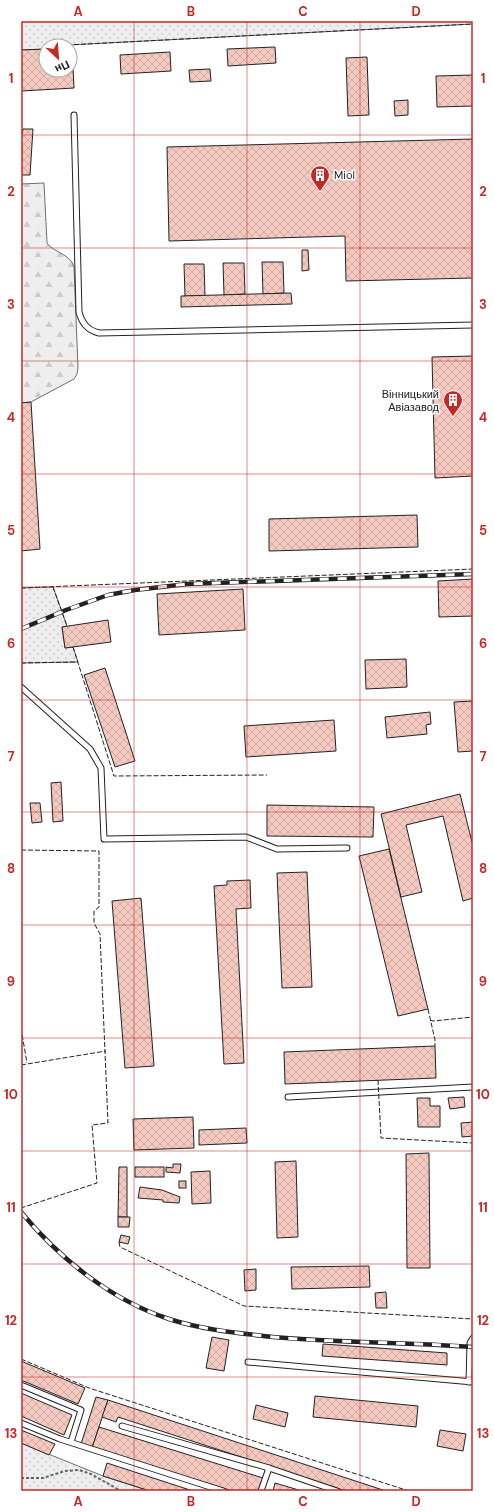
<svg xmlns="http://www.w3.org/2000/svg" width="494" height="1512" viewBox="0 0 494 1512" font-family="'DM Sans',sans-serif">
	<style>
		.grass { fill: url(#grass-dots); stroke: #6f6f6f }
		.forest { fill: url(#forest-firs); stroke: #6f6f6f }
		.building { fill: url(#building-cross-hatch); stroke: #222 }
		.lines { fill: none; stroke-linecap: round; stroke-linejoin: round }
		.service-casing { stroke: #222; stroke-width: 7 }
		.path { stroke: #646464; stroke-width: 2; stroke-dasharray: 3 2; stroke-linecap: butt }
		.service { stroke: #fff; stroke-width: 5 }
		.rail-casing { stroke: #222; stroke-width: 4.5 }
		.rail { stroke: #fff; stroke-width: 3; stroke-dasharray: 9; stroke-linecap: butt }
		.fence { stroke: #222; stroke-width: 1; stroke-dasharray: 5 2; stroke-linecap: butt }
		.grid { fill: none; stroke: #c62828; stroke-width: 1; stroke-opacity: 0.55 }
		.labels { text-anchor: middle; stroke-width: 3; stroke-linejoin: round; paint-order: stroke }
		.poi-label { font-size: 11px; fill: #222; stroke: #fff; text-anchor: start }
		.neatline { fill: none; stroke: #c62828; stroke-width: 1.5 }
		.grid-label { font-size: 13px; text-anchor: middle; font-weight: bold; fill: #c62828 }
	</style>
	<defs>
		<pattern id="grass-dots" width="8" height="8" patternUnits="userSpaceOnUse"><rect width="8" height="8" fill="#eee"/><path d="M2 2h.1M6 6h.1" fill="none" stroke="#ccc" stroke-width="1.8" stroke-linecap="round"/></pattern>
		<pattern id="forest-firs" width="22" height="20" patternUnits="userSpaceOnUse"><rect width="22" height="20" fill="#eee"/><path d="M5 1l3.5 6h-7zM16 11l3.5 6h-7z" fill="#ccc"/></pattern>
		<pattern id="building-cross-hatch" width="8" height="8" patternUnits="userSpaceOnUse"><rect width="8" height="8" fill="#f3c9c0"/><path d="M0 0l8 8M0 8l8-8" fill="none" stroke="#d0aca5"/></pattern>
	</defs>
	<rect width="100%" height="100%" fill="#fff"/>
	<!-- grass -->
	<g class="grass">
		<polygon points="21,21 473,21 473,24 68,45 68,46 46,46 46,49 21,50"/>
		<polygon points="53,587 67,626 62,627 65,648 73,647 78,662 21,663 21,588"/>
		<polygon points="21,1443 103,1476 150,1491 21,1491"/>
	</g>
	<!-- forest -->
	<path class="forest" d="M44,183l3,60c7,10 24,11 27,24l4,101 -1,6 -3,5 -43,23 -10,1v-219z"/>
	<!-- building -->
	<g class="building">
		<polygon points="275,47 276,63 228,66 227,49"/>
		<polygon points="70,48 72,48 74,88 21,91 21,50 46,49 46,70 70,70"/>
		<polygon points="170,52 171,71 121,74 120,55"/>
		<polygon points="367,57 369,115 348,116 346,58"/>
		<polygon points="210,69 211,81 190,82 189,70"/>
		<polygon points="473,75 473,106 437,107 436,76"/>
		<polygon points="408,100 408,115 395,116 394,101"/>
		<polygon points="23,129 33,129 30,175 21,175 22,146 21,146 21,135 22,135"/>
		<polygon points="473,139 473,278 346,281 345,236 169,241 167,147"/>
		<polygon points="302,250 308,250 309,270 302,271"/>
		<polygon points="262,262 283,262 284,293 263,294"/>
		<polygon points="223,263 244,263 245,294 224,295"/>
		<polygon points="184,264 204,264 205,296 185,296"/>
		<polygon points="291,293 292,304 181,307 181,296"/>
		<polygon points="473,356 473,476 435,478 432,357"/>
		<polygon points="31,402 40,549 21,551 21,403"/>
		<polygon points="417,515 418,547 269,551 269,519"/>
		<polygon points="473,579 473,616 439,617 438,581"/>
		<polygon points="243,589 245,630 159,635 157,594"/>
		<polygon points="108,620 111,642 65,648 62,627"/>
		<polygon points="406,659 407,687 366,689 365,660"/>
		<polygon points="105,668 135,761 115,767 84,675"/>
		<polygon points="473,701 473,751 458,752 454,702"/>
		<polygon points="430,712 431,724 426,725 427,734 387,738 385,717"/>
		<polygon points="334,720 336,751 246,757 244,726"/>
		<polygon points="61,782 63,821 53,822 51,783"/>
		<polygon points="460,794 473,846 473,898 463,901 443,816 406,825 422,892 401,897 381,814"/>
		<polygon points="30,803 40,803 42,822 32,823"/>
		<polygon points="267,805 374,807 373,837 267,836"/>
		<polygon points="389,849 428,1009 398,1016 359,856"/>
		<polygon points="307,872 312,987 282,988 277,873"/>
		<polygon points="250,880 251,908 236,909 244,1063 224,1064 214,886 227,885 227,881"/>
		<polygon points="141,898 154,1066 125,1068 112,901"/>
		<polygon points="435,1046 436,1078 285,1084 284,1052"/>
		<polygon points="464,1097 465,1107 450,1109 448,1098"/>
		<polygon points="417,1098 430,1098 430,1106 440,1106 440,1127 418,1127"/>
		<polygon points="193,1117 194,1148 134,1150 133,1119"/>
		<polygon points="473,1122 473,1136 462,1137 461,1123"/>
		<polygon points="246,1128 247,1143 199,1145 199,1130"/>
		<polygon points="429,1153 430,1268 407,1268 406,1154"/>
		<polygon points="296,1161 298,1237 277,1238 275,1162"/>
		<polygon points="173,1164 181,1164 180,1173 166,1172 166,1167 173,1168"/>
		<polygon points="119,1167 127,1167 127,1217 118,1217"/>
		<rect x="135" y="1167" width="29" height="10"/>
		<polygon points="210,1171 211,1203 192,1204 191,1172"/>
		<rect x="179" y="1181" width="7" height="7"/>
		<polygon points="140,1187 162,1190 180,1197 179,1203 163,1202 163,1200 138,1198"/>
		<polygon points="118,1217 130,1217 129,1227 118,1227"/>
		<polygon points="121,1235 130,1237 128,1244 119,1242"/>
		<polygon points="369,1266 370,1287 292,1289 291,1267"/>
		<polygon points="256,1269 256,1290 245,1291 244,1270"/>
		<polygon points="386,1292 387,1308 376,1308 375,1293"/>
		<polygon points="212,1337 229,1340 224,1371 206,1368"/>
		<polygon points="323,1344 447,1353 447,1365 322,1356"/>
		<polygon points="21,1361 85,1388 78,1404 21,1380"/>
		<polygon points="21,1393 72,1415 64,1435 21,1416"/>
		<polygon points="315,1396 418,1406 416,1427 313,1417"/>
		<polygon points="96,1397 108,1400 92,1448 81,1444"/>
		<polygon points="108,1400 386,1491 346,1491 118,1417 116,1422 102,1417"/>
		<polygon points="256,1405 288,1413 285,1427 253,1419"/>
		<polygon points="99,1427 263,1478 259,1491 233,1491 92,1448"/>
		<polygon points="21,1430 55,1444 49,1455 21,1443"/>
		<polygon points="440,1430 466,1434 463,1451 437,1446"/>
		<polygon points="107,1463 193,1491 150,1491 103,1476"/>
		<polygon points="275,1483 302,1491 273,1491"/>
	</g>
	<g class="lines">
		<defs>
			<g id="service">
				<path d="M74,115l5,197c3,11 8,18 20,21l374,-8"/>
				<polyline points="21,687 90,749 101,768 104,839 246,837 277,849 347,848"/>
				<polyline points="288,1097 473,1087"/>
				<polyline points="248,1362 473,1382"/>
				<polyline points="469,1382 470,1343 473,1338"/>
				<polyline points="21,1385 81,1410 71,1442"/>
				<polyline points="21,1423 60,1439 223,1491"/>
				<polyline points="122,1426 269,1468 337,1491"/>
				<polyline points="261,1491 269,1468"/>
			</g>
		</defs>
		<!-- service casing -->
		<use href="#service" class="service-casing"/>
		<!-- path -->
		<polyline class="path" points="21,1478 43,1478 65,1471 79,1470 91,1474 121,1491"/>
		<!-- service -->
		<use href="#service" class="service"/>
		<defs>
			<g id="rail">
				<polyline points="21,629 66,610 108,595 135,590 187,584 473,574"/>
				<path d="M21,1212c39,47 90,88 148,107 34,11 69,14 104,18 67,6 133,5 200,10"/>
			</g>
		</defs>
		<!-- rail casing -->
		<use href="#rail" class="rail-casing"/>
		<!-- rail -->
		<use href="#rail" class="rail"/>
		<!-- fence -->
		<g class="fence">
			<polyline points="68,46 68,45 473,24"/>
			<polyline points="53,587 67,626"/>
			<polyline points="21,588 473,569"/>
			<polyline points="73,647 114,776 267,775"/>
			<polyline points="21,663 78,662"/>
			<polyline points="21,850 99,851 99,907 94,911 94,923 100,934 108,1123 92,1125 97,1183 21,1208"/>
			<polyline points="428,1009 435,1040 435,1046"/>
			<polyline points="430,1020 433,1021 473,1017"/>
			<polyline points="21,1028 27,1063"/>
			<polyline points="21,1065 106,1051"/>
			<polyline points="378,1080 381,1138 473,1143"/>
			<polyline points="119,1242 120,1247 244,1306 473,1319"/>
			<polyline points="21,1359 89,1388 409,1491"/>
		</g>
	</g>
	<!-- grid -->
	<path class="grid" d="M134,21v1470M247,21v1470M360,21v1470M21,135h452M21,248h452M21,361h452M21,474h452M21,587h452M21,700h452M21,812h452M21,925h452M21,1038h452M21,1151h452M21,1264h452M21,1377h452"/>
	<!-- icons -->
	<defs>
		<symbol id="building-pin" viewBox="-11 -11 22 30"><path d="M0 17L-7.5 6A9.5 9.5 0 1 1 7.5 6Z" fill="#c62828" stroke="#fff"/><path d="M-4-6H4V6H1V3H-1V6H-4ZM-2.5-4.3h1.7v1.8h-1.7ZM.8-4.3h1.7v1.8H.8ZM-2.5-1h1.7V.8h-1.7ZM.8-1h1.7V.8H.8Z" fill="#fff"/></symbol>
	</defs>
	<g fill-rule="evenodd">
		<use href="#building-pin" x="309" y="164" width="22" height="30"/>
		<use href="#building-pin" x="442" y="389" width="22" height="30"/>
	</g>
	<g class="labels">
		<!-- poi labels -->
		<g class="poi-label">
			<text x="334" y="179">Miol</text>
			<text x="439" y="398" text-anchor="end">Вінницький<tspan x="439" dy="13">Авіазавод</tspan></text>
		</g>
	</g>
	<!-- border -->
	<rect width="494" height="1512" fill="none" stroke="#ffffff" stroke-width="44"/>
	<!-- north arrow -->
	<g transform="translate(58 58) rotate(154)"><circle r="19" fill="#ffffff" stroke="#a7a7a7"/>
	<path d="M0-3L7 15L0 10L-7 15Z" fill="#c62828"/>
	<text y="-6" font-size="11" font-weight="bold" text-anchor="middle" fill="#222222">Пн</text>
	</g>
	<rect x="22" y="22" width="450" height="1468" class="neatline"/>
	<g class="grid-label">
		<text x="78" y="16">A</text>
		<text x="191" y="16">B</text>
		<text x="303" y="16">C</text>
		<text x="416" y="16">D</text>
		<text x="11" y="83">1</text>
		<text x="483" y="83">1</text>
		<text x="11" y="196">2</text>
		<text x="483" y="196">2</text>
		<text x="11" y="309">3</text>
		<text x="483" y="309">3</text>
		<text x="11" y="422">4</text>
		<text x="483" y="422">4</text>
		<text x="11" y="535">5</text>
		<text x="483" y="535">5</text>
		<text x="11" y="648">6</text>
		<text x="483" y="648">6</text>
		<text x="11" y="761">7</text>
		<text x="483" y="761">7</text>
		<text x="11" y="873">8</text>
		<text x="483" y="873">8</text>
		<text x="11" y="986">9</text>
		<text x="483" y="986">9</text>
		<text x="11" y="1099">10</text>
		<text x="483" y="1099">10</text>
		<text x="11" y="1212">11</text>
		<text x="483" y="1212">11</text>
		<text x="11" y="1325">12</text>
		<text x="483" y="1325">12</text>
		<text x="11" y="1438">13</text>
		<text x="483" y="1438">13</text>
		<text x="78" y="1506">A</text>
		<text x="191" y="1506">B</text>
		<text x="303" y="1506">C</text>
		<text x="416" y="1506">D</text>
	</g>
</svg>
